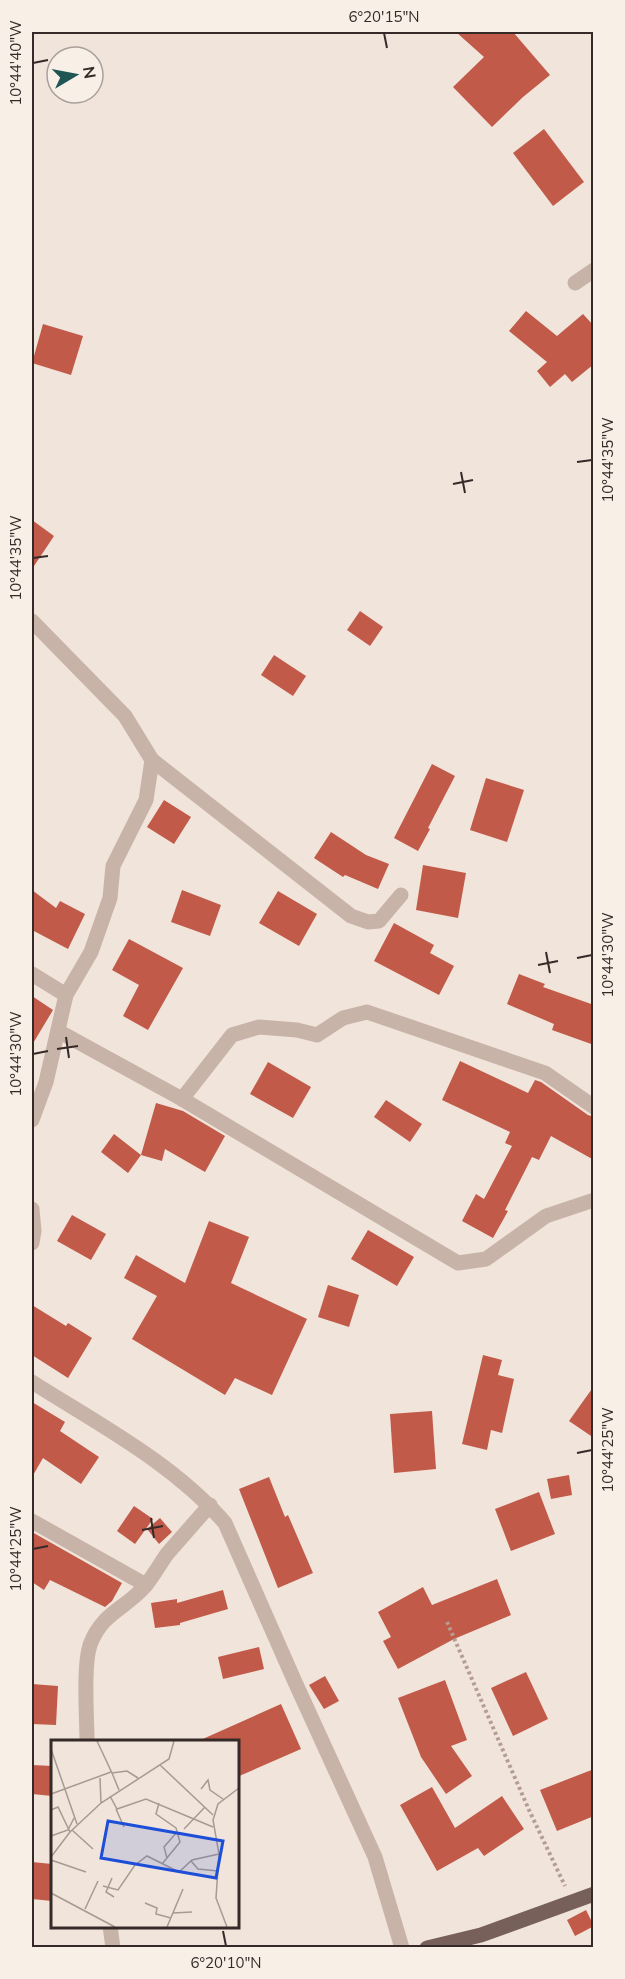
<svg xmlns="http://www.w3.org/2000/svg" width="625" height="1979" viewBox="0 0 625 1979" font-family="Mulish,sans-serif">
	<style>
		.building { fill: #c15a49 }
		.lines { fill: none; stroke-linecap: round; stroke-linejoin: round }
		.path { stroke: #b49d92; stroke-width: 4; stroke-dasharray: 3 3; stroke-linecap: butt }
		.minor { stroke: #c8b3a8; stroke-width: 15 }
		.major { stroke: #766059; stroke-width: 15 }
		.ticks { fill: none; stroke: #352a28; stroke-width: 2 }
		.inset-road { fill: none; stroke: #a69a93; stroke-width: 1.5 }
		.view { fill: #1d4ed8; fill-opacity: 0.15; stroke: #1d4ed8; stroke-width: 3 }
		.inset-edge { fill: none; stroke: #352a28; stroke-width: 3 }
		.neatline { fill: none; stroke: #352a28; stroke-width: 2 }
		.ticks-label { font-size: 15px; text-anchor: middle; fill: #352a28 }
	</style>
	<rect width="100%" height="100%" fill="#f1e4db"/>
	<!-- building -->
	<g class="building">
		<polygon points="456,32 513,32 550,75 523,97 492,127 453,87 484,57"/>
		<polygon points="544,129 584,182 553,206 513,153"/>
		<polygon points="526,311 557,336 583,314 594,326 594,364 572,382 565,374 550,387 537,371 547,362 509,331"/>
		<polygon points="43,324 83,336 71,375 32,363"/>
		<polygon points="32,520 54,536 32,569"/>
		<polygon points="360,611 383,627 370,646 347,630"/>
		<polygon points="274,655 306,676 293,696 261,675"/>
		<polygon points="432,764 455,776 428,828 430,829 418,851 394,838"/>
		<polygon points="486,778 524,790 507,842 470,830"/>
		<polygon points="164,800 191,817 174,844 147,827"/>
		<polygon points="331,832 366,855 389,864 378,889 345,875 343,877 314,858"/>
		<polygon points="423,865 466,873 458,918 416,910"/>
		<polygon points="32,890 56,908 60,901 85,914 68,949 32,930"/>
		<polygon points="182,890 221,905 210,936 171,922"/>
		<polygon points="278,891 317,914 299,946 259,923"/>
		<polygon points="394,923 434,945 430,953 454,966 439,995 374,961"/>
		<polygon points="129,939 183,968 148,1030 123,1016 139,985 112,970"/>
		<polygon points="519,974 545,984 543,987 594,1005 594,1045 552,1030 554,1024 507,1004"/>
		<polygon points="32,996 53,1010 32,1045"/>
		<polygon points="460,1061 528,1093 535,1080 541,1082 588,1115 594,1117 594,1160 551,1136 539,1160 532,1157 505,1210 508,1211 493,1238 462,1221 476,1194 484,1199 512,1146 505,1143 510,1132 442,1100"/>
		<polygon points="268,1062 311,1087 293,1118 250,1094"/>
		<polygon points="386,1100 422,1124 410,1142 374,1117"/>
		<polygon points="156,1103 183,1111 225,1136 205,1172 165,1149 162,1161 141,1155"/>
		<polygon points="114,1134 141,1155 128,1173 101,1152"/>
		<polygon points="72,1215 106,1234 91,1260 57,1241"/>
		<polygon points="209,1221 249,1237 231,1283 307,1319 272,1395 235,1378 225,1395 132,1339 157,1296 124,1278 136,1255 185,1283"/>
		<polygon points="368,1230 414,1257 397,1286 351,1259"/>
		<polygon points="328,1285 359,1295 349,1327 318,1317"/>
		<polygon points="32,1305 66,1326 68,1323 92,1338 68,1378 32,1355"/>
		<polygon points="483,1355 502,1360 498,1375 514,1379 502,1433 491,1430 487,1450 462,1444"/>
		<polygon points="594,1386 594,1438 569,1421"/>
		<polygon points="32,1402 65,1422 60,1431 99,1457 81,1484 43,1458 32,1477"/>
		<polygon points="432,1411 436,1469 394,1473 390,1414"/>
		<polygon points="569,1475 572,1495 551,1499 547,1479"/>
		<polygon points="269,1477 285,1517 288,1515 313,1573 278,1588 239,1489"/>
		<polygon points="539,1492 555,1534 511,1551 495,1509"/>
		<polygon points="134,1506 153,1519 135,1544 117,1531"/>
		<polygon points="160,1518 172,1532 159,1544 147,1529"/>
		<polygon points="32,1532 122,1583 112,1601 105,1607 50,1580 44,1590 32,1582"/>
		<polygon points="497,1579 511,1615 454,1639 398,1669 383,1641 391,1637 378,1612 423,1587 432,1605"/>
		<polygon points="223,1590 228,1609 180,1623 180,1625 155,1628 151,1603 177,1599 177,1603"/>
		<polygon points="259,1647 264,1669 223,1679 218,1657"/>
		<polygon points="526,1672 548,1719 513,1736 491,1688"/>
		<polygon points="325,1676 339,1701 324,1709 309,1685"/>
		<polygon points="445,1680 467,1740 451,1746 472,1776 446,1794 421,1757 398,1698"/>
		<polygon points="32,1684 58,1686 56,1725 32,1724"/>
		<polygon points="281,1704 301,1749 237,1777 237,1742 196,1742"/>
		<polygon points="32,1765 52,1766 52,1796 32,1794"/>
		<polygon points="594,1769 594,1816 557,1831 540,1790"/>
		<polygon points="432,1787 455,1828 502,1796 524,1829 484,1856 478,1848 437,1871 400,1805"/>
		<polygon points="32,1862 52,1864 52,1901 32,1899"/>
		<polygon points="586,1910 594,1926 575,1936 567,1920"/>
	</g>
	<g class="lines">
		<!-- path -->
		<polyline class="path" points="447,1622 529,1810 565,1886"/>
		<!-- minor -->
		<g class="minor">
			<polyline points="575,283 594,270"/>
			<polyline points="32,621 125,716 152,760 146,800 113,866 110,898 91,952 66,995 46,1082 32,1120"/>
			<polyline points="152,760 351,916 368,922 379,921 401,895"/>
			<polyline points="32,974 66,995"/>
			<polyline points="58,1031 182,1099 458,1263 486,1259 546,1216 594,1200"/>
			<polyline points="182,1099 232,1035 259,1027 297,1030 317,1035 343,1018 367,1012 545,1073 594,1107"/>
			<polyline points="32,1209 34,1231 32,1243"/>
			<path d="M32,1382c66,42 141,81 193,141l70,159 80,175 27,91"/>
			<polyline points="32,1521 146,1585"/>
			<path d="M87,1742c0,-24 -4,-76 3,-97 12,-33 36,-36 56,-60 8,-10 14,-21 21,-31 14,-16 29,-33 43,-49"/>
			<polyline points="110,1926 113,1948"/>
		</g>
		<!-- major -->
		<polyline class="major" points="427,1948 481,1935 594,1894"/>
	</g>
	<!-- ticks -->
	<path class="ticks" d="M384,33l3,15M33,63l15,-3M577,462l15,-2M461,472l4,21M453,484l20,-4M33,558l15,-2M546,952l4,21M577,958l15,-3M538,965l20,-4M66,1037l3,21M57,1049l21,-3M33,1054l15,-3M577,1453l15,-3M151,1518l3,20M142,1530l21,-4M33,1549l15,-3M223,1931l3,15"/>
	<!-- overview -->
	<g transform="translate(51 1740)">
		<rect width="188" height="188" fill="#f1e4db"/>
		<path class="inset-road" d="M46,1l15,32 15,-2 11,7M0,9l26,75M109,25l53,50M61,33l7,17M49,38l1,25M150,49l7,-9 2,10 13,9M0,54l60,-22M59,56l7,13 29,-10 67,28M108,63l-3,11 20,14 4,14 -18,22M65,69l8,18M0,70l7,-3 12,25M133,89l21,-22M21,90l21,19M0,96l17,-6 6,-12M0,117l19,-25 31,-29 68,-44 5,-18M116,118l-3,-11 13,-15M0,120l35,12M140,121l7,8 20,2M61,138l-6,14 8,5M52,146l15,4 17,-25 12,-9 32,16 13,-12 27,-6M0,153l64,34M94,163l12,5 -1,6 15,4M34,169l13,-28M122,173l19,-1M116,187l16,-38M176,187l-11,-29 3,-44 -6,-34 5,-16 21,-16"/>
		<path class="view" d="M57,81l115,20 -7,37 -115,-20z"/>
		<rect width="188" height="188" class="inset-edge"/>
	</g>
	<!-- border -->
	<rect width="625" height="1979" fill="none" stroke="#f8efe7" stroke-width="66"/>
	<!-- north arrow -->
	<g transform="translate(75 75) rotate(80)"><circle r="28" fill="#f8efe7" stroke="#aaa09b" stroke-width="1.5"/>
	<path d="M0-4.5L10 22L0 15L-10 22Z" fill="#1f5553"/>
	<text y="-9" font-size="16" font-weight="bold" text-anchor="middle" fill="#352a28">N</text>
	</g>
	<rect x="33" y="33" width="559" height="1913" class="neatline"/>
	<g class="ticks-label">
		<text x="384" y="22">6°20'15"N</text>
		<text transform="translate(16 63) rotate(-90)" y="5">10°44'40"W</text>
		<text transform="translate(608 460) rotate(-90)" y="5">10°44'35"W</text>
		<text transform="translate(16 558) rotate(-90)" y="5">10°44'35"W</text>
		<text transform="translate(608 955) rotate(-90)" y="5">10°44'30"W</text>
		<text transform="translate(16 1054) rotate(-90)" y="5">10°44'30"W</text>
		<text transform="translate(608 1450) rotate(-90)" y="5">10°44'25"W</text>
		<text transform="translate(16 1549) rotate(-90)" y="5">10°44'25"W</text>
		<text x="226" y="1968">6°20'10"N</text>
	</g>
</svg>
